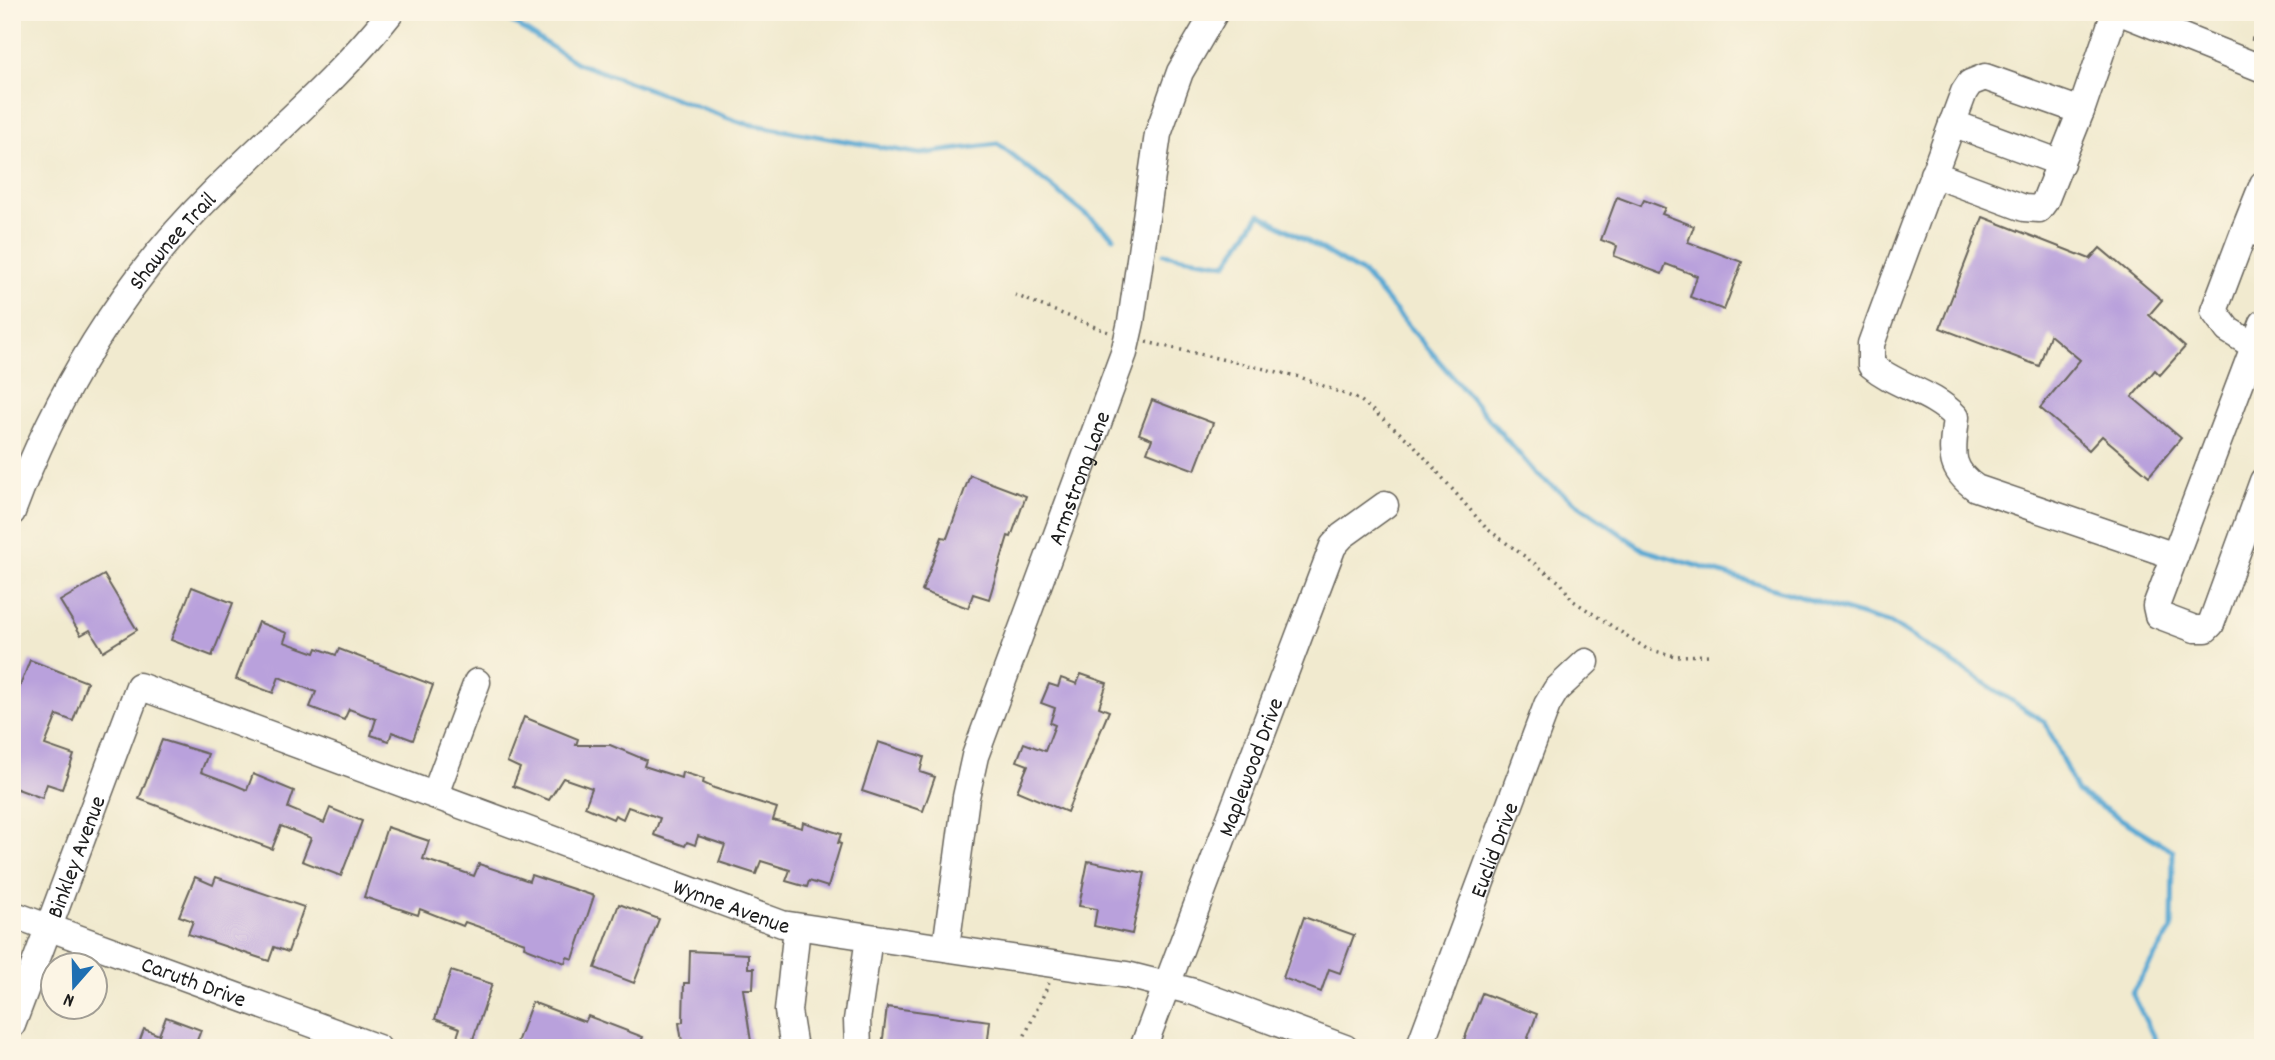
<svg xmlns="http://www.w3.org/2000/svg" width="2275" height="1060" viewBox="0 0 2275 1060" font-family="Dekko,sans-serif">
	<style>
		.lines { fill: none; stroke-linecap: round; stroke-linejoin: round }
		.stream { stroke: #59a8d3; stroke-width: 5 }
		.building { fill: #b9a1dc }
		.minor-casing { stroke: #67645b; stroke-width: 29 }
		.path { stroke: #67645b; stroke-width: 3.5; stroke-dasharray: 2 5; stroke-linecap: butt }
		.minor { stroke: #fff; stroke-width: 26 }
		.labels { text-anchor: middle; stroke-width: 5; stroke-linejoin: round; paint-order: stroke }
		.street-label { font-size: 23px; fill: #1c1c1c; stroke: #fcf5e5 }
	</style>
	<rect width="100%" height="100%" fill="#fcf5e5"/>
	<filter id="ink" filterUnits="userSpaceOnUse"><feTurbulence type="fractalNoise" baseFrequency=".0143" numOctaves="2"/><feDisplacementMap in="SourceGraphic" scale="14" xChannelSelector="R" yChannelSelector="G"/><feConvolveMatrix kernelMatrix="1 2 1 2 8 2 1 2 1" color-interpolation-filters="sRGB"/></filter>
	<filter id="wash" filterUnits="userSpaceOnUse"><feTurbulence type="fractalNoise" baseFrequency=".00686" numOctaves="4" result="noise"/><feDisplacementMap in="SourceGraphic" scale="28" xChannelSelector="R" yChannelSelector="G"/><feGaussianBlur stdDeviation="1.57" result="paint"/><feColorMatrix in="noise" values="0 0 0 0 0 0 0 0 0 0 0 0 0 0 0 0 0 1.4 0 .05"/><feComposite in="paint" operator="in"/></filter>
	<g filter="url(#wash)">
		<rect width="100%" height="100%" fill="#f1eacf"/>
		<g class="lines">
			<!-- stream -->
			<g class="stream">
				<polyline points="496,12 577,63 742,123 920,154 998,144 1114,237"/>
				<polyline points="1164,254 1226,264 1260,214 1364,274 1538,476 1644,550 1894,625 2045,722 2077,792 2173,851 2172,929 2132,993 2159,1048"/>
			</g>
		</g>
		<g id="blocks">
			<!-- building -->
			<g class="building">
				<polygon points="1617,197 1641,206 1644,200 1665,208 1662,214 1694,226 1688,242 1742,262 1724,310 1690,297 1697,276 1666,264 1662,274 1614,256 1617,246 1601,240"/>
				<polygon points="1983,217 2090,259 2100,248 2162,300 2149,315 2185,347 2160,375 2155,370 2132,397 2181,438 2149,476 2102,436 2089,450 2040,408 2080,360 2050,335 2039,366 1940,328"/>
				<polygon points="1152,400 1213,423 1195,470 1147,452 1152,439 1139,434"/>
				<polygon points="970,475 1026,496 1011,537 1008,536 989,599 973,594 968,608 922,591 942,537 947,538"/>
				<polygon points="104,575 137,630 103,651 90,630 81,635 60,601"/>
				<polygon points="192,587 233,603 212,656 171,640"/>
				<polygon points="258,622 287,633 284,642 315,653 317,648 336,655 339,649 433,685 413,740 392,732 389,741 371,735 376,719 349,709 344,720 310,707 316,692 279,677 273,693 236,679"/>
				<polygon points="30,660 87,682 73,721 57,715 45,745 74,755 62,789 47,784 42,798 12,787 12,707"/>
				<polygon points="1081,674 1107,683 1099,707 1109,711 1067,812 1017,791 1028,765 1017,761 1024,743 1045,751 1055,725 1050,723 1055,708 1041,703 1049,684 1058,687 1061,678 1077,684"/>
				<polygon points="524,717 578,739 576,745 610,745 646,760 644,766 681,778 682,772 704,779 703,783 714,788 777,808 773,820 802,828 803,822 841,834 838,843 841,844 828,887 809,881 807,887 786,881 790,870 761,861 756,874 719,862 725,845 698,836 695,845 687,842 685,846 654,835 660,818 628,807 623,819 615,815 613,819 585,807 592,788 563,778 549,800 513,786 520,768 507,762"/>
				<polygon points="162,740 208,754 201,772 233,784 247,790 253,774 294,791 288,808 324,823 330,808 362,821 341,876 302,861 311,838 281,826 272,849 139,799"/>
				<polygon points="878,742 924,757 920,772 935,777 923,811 862,791"/>
				<polygon points="387,827 429,841 423,859 460,871 474,876 479,864 529,881 531,875 594,896 573,959 567,957 565,963 524,947 525,943 465,922 463,926 420,909 418,915 364,897"/>
				<polygon points="1088,861 1145,873 1132,934 1094,926 1097,909 1079,906"/>
				<polygon points="195,877 213,885 216,877 304,907 288,952 274,947 269,961 188,934 193,921 179,916"/>
				<polygon points="619,904 659,919 634,983 595,968"/>
				<polygon points="1304,917 1354,935 1340,973 1329,969 1321,992 1283,978"/>
				<polygon points="690,951 748,954 748,968 754,968 753,989 743,989 752,1048 683,1048 679,1023 683,1022 684,983 689,983"/>
				<polygon points="451,971 492,984 472,1042 457,1037 460,1028 435,1019"/>
				<polygon points="1482,993 1537,1014 1524,1048 1461,1048"/>
				<polygon points="532,1002 585,1022 588,1016 643,1037 638,1048 515,1048"/>
				<polygon points="887,1007 990,1021 987,1048 882,1046"/>
				<polygon points="166,1017 201,1030 194,1048 137,1048 144,1029 159,1035"/>
			</g>
		</g>
	</g>
	<g filter="url(#ink)">
		<use href="#blocks" fill-opacity="0" stroke="#67645b" stroke-width="2"/>
		<g class="lines">
			<defs>
				<g id="minor">
					<polyline points="2120,12 2263,69"/>
					<polyline points="2081,111 2115,12"/>
					<polyline points="1952,123 2061,163"/>
					<path d="M1933,174l91,34 15,1 6,-8 36,-90 -96,-34 -15,6 -6,9 -84,227 -9,25v21c26,22 60,26 85,52 -3,33 -10,50 20,71l199,68"/>
					<polyline points="2245,229 2263,184"/>
					<polyline points="2263,323 2156,606 2158,615 2195,629 2206,629 2211,624 2263,481"/>
					<polyline points="2254,346 2228,330 2214,311 2245,229 2263,235"/>
					<path id="s1" d="M12,512c43,-117 111,-230 200,-318 60,-60 126,-114 179,-182"/>
					<polyline points="435,794 477,682"/>
					<path id="s2" d="M12,914l366,134"/>
					<path id="s3" d="M946,947l20,-150 9,-41 149,-403 7,-31 27,-188 22,-62 35,-60"/>
					<path id="s4" d="M12,1025l127,-339 643,238 345,51 67,17 151,56"/>
					<polyline points="794,1048 788,1011 797,927"/>
					<polyline points="858,1048 857,1020 869,938"/>
					<path id="s5" d="M1143,1048l190,-502 9,-10 43,-31"/>
					<path id="s6" d="M1419,1048l128,-343 9,-15 30,-28"/>
				</g>
			</defs>
			<!-- minor casing -->
			<use href="#minor" class="minor-casing"/>
			<!-- path -->
			<g class="path">
				<polyline points="2251,39 2263,41"/>
				<polyline points="1015,295 1108,332"/>
				<polyline points="1146,342 1300,377 1360,400 1413,444 1486,528 1561,583 1572,600 1647,649 1675,656 1711,655"/>
				<polyline points="1019,1048 1049,983"/>
			</g>
			<!-- minor -->
			<use href="#minor" class="minor"/>
		</g>
	</g>
	<g class="labels">
		<!-- street labels -->
		<g class="street-label">
			<text dy="8" stroke="none"><textPath href="#s1" startOffset="317">Shawnee Trail</textPath></text>
			<text dy="8" stroke="none"><textPath href="#s3" startOffset="490">Armstrong Lane</textPath></text>
			<text dy="8" stroke="none"><textPath href="#s5" startOffset="301">Maplewood Drive</textPath></text>
			<text dy="8" stroke="none"><textPath href="#s6" startOffset="212">Euclid Drive</textPath></text>
			<text dy="8" stroke="none"><textPath href="#s4" startOffset="180">Binkley Avenue</textPath></text>
			<text dy="8" stroke="none"><textPath href="#s4" startOffset="994">Wynne Avenue</textPath></text>
			<text dy="8" stroke="none"><textPath href="#s2" startOffset="194">Caruth Drive</textPath></text>
		</g>
	</g>
	<!-- margin -->
	<rect width="2275" height="1060" fill="none" stroke="#fcf5e5" stroke-width="42"/>
	<!-- north arrow -->
	<g transform="translate(74 986) rotate(200)"><circle r="33" fill="#fcf5e5" stroke="#a29e95" stroke-width="2"/>
	<path d="M0-5L12 26L0 18L-12 26Z" fill="#1f6fb2"/>
	<text y="-10" font-size="19" font-weight="bold" text-anchor="middle" fill="#1c1c1c">N</text>
	</g>
</svg>
